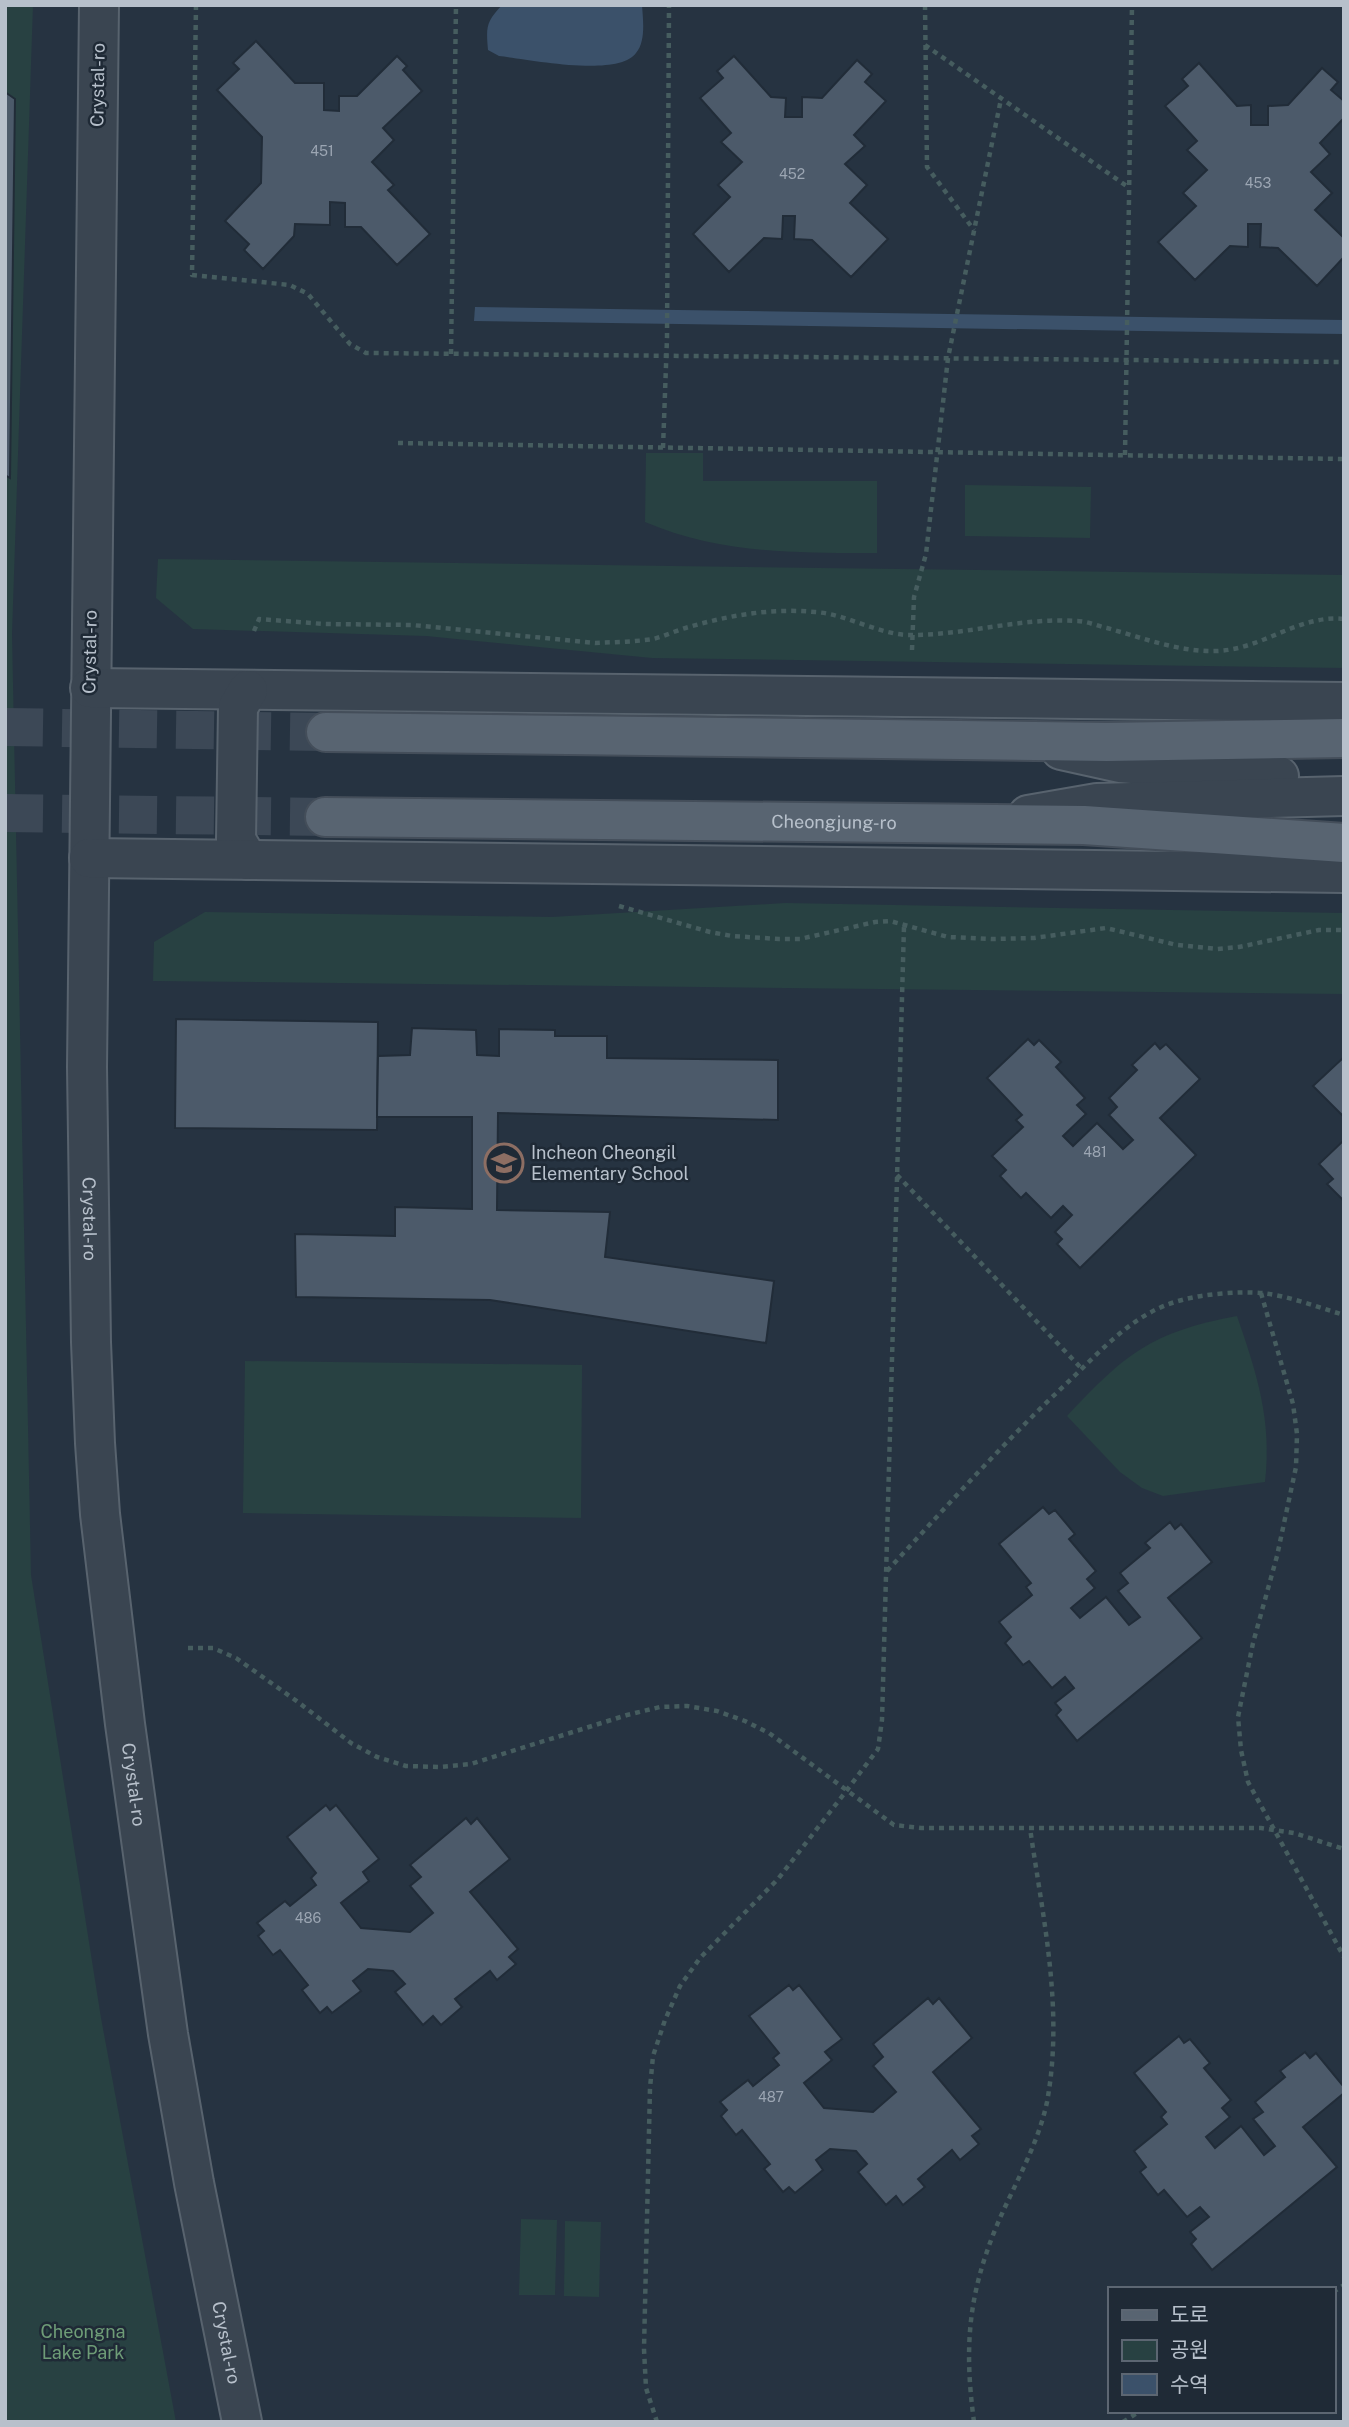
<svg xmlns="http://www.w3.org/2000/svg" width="1349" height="2427" viewBox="0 0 1349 2427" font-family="'Public Sans','Noto Sans KR',sans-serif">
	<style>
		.green { fill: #284142 }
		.water { fill: #3b516a }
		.building { fill: #4c5a6a; stroke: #212c38; stroke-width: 2 }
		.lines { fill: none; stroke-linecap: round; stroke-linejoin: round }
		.major-tunnel { stroke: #3c4856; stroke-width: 38; stroke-dasharray: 38 19; stroke-linecap: butt }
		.minor-casing { stroke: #58636e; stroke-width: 42 }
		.major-casing { stroke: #444e5a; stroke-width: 42 }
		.path { stroke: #465d5f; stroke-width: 4.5; stroke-dasharray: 5 5; stroke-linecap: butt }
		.minor { stroke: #3a4551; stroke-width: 38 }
		.major { stroke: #586471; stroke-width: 38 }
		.labels { text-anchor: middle; stroke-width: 5; stroke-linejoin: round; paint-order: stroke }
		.number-label { font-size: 14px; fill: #9ca6b3 }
		.street-label { font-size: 18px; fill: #b7c0cb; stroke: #1f2a36 }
		.poi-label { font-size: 18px; fill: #b7c0cb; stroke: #1f2a36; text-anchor: start }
		.park-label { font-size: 18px; fill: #6e9c77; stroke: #1f2a36 }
	</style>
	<rect width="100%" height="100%" fill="#263341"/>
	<!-- green -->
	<g class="green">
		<polygon points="5,5 33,5 12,634 31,1575 101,2018 176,2422 5,2422"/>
		<path d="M646,453h57v28h174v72c-80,0 -157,1 -232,-31z"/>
		<polygon points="965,485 1091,487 1090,538 965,536"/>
		<polygon points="158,559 1344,575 1344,668 652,658 426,636 193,629 156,598"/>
		<polygon points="785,903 1344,913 1344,994 153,981 154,942 205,912 552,917"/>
		<path d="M1237,1316c20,58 35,104 28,166l-102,14 -21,-8 -22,-16 -53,-56c58,-62 84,-84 170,-100z"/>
		<polygon points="245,1361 582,1365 581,1518 243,1513"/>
		<polygon points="521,2219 557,2220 555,2295 519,2295"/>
		<polygon points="565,2221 601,2222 599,2297 564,2296"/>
	</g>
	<!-- water -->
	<g class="water">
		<path d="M502,5h140c1,15 4,36 -6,48 -18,25 -108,6 -137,3l-11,-6c-2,-23 -2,-28 14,-45z"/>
		<polygon points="475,307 1344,320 1344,334 474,321"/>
	</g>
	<!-- building -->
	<g class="building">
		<polygon points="256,41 295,83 324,83 324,110 339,111 339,96 357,96 397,56 407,66 403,70 422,91 383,128 394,140 372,162 394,185 388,190 430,234 397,265 361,227 345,227 345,203 330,202 330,225 295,224 294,236 263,269 244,250 249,244 225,221 261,183 262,137 217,90 239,69 233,63"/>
		<polygon points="734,56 771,97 786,98 785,117 802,117 802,97 822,98 857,60 872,74 865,82 886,101 854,135 865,146 845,164 867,185 850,203 888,239 851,277 812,240 794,239 795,216 783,216 782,239 764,238 729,272 693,234 730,197 718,185 742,162 721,142 731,133 700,98 723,78 717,71"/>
		<polygon points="1199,63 1237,106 1251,105 1251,125 1268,125 1268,106 1288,105 1322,68 1338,82 1331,90 1344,101 1344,118 1320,143 1330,154 1311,172 1332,193 1315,210 1344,238 1344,257 1317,286 1278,248 1260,247 1261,224 1248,224 1248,247 1230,246 1195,280 1158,242 1196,206 1183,193 1207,170 1187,150 1197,141 1165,106 1188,86 1182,79"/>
		<polygon points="5,92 15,99 10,478 5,475"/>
		<polygon points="176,1019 378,1022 377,1130 175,1128"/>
		<polygon points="412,1028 476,1030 477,1055 499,1056 499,1029 555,1030 555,1036 607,1036 607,1058 778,1060 778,1120 498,1113 497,1210 610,1212 605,1257 774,1281 766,1343 490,1300 296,1297 295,1234 395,1236 395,1207 472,1209 472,1117 377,1117 378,1056 410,1055"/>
		<polygon points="1028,1039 1034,1045 1039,1040 1061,1062 1056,1067 1085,1098 1077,1105 1086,1114 1063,1136 1073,1146 1097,1123 1123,1149 1133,1140 1109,1115 1117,1107 1109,1098 1137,1070 1132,1065 1155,1043 1160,1049 1166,1044 1200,1079 1160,1118 1196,1155 1080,1268 1057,1244 1062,1239 1055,1232 1072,1215 1063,1206 1051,1218 1026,1193 1021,1198 1000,1176 1006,1170 992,1156 1023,1127 1016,1120 1022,1115 987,1078"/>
		<polygon points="1344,1057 1344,1117 1313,1086"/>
		<polygon points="1344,1140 1344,1201 1327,1184 1333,1179 1319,1164"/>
		<polygon points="1043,1507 1049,1514 1055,1510 1075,1534 1069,1539 1096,1571 1087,1579 1095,1588 1071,1608 1080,1618 1106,1597 1129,1625 1140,1617 1118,1591 1128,1583 1120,1573 1150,1548 1145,1543 1170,1522 1175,1529 1181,1524 1212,1562 1168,1598 1202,1638 1077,1741 1056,1715 1061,1710 1055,1703 1074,1688 1065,1677 1052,1688 1029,1661 1023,1665 1005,1643 1011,1637 999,1622 1032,1595 1026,1587 1031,1583 999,1544"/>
		<polygon points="326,1805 330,1810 336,1805 379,1859 363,1872 369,1881 341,1903 361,1928 410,1932 433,1913 410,1886 421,1877 410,1865 466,1818 471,1824 477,1818 510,1859 470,1892 518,1949 509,1957 516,1964 497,1980 490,1971 455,1999 462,2007 441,2025 433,2016 423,2025 395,1992 405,1984 393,1971 368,1969 353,1981 361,1991 332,2013 327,2007 320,2013 302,1990 308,1985 280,1950 273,1955 258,1936 264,1931 257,1923 285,1901 290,1906 316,1885 311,1878 316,1873 287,1837"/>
		<polygon points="789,1985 793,1990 799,1985 842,2039 825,2052 832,2060 804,2083 824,2108 873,2112 896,2092 873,2066 883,2057 873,2044 928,1998 933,2004 939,1998 972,2038 933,2072 981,2129 972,2136 979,2144 960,2160 952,2150 918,2179 925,2187 903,2205 896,2196 886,2205 858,2172 867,2164 856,2151 830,2149 816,2160 823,2170 795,2193 789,2187 783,2192 764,2169 770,2164 742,2130 736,2135 721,2116 727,2110 720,2102 748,2080 753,2086 779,2065 773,2058 779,2053 749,2016"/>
		<polygon points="1179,2036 1184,2043 1190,2039 1210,2063 1204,2068 1231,2100 1222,2108 1230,2117 1206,2137 1215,2148 1241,2126 1264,2155 1275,2146 1253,2119 1263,2112 1255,2102 1285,2077 1280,2071 1305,2052 1310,2058 1316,2053 1344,2087 1344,2093 1303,2127 1337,2167 1212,2270 1191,2244 1196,2239 1190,2232 1209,2217 1200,2207 1187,2217 1164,2190 1158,2195 1140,2172 1146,2167 1134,2151 1167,2124 1161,2117 1166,2112 1134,2073"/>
	</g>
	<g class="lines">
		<!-- major-tunnel -->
		<g class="major-tunnel">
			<polyline points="5,727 326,732"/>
			<polyline points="5,813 325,817"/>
		</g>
		<defs>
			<g id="minor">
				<path id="s1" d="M99,5l-12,1062 4,275 4,101 5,71 25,210 43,310 26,149 48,239"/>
				<polyline points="90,688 1344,702"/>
				<polyline points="248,690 238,707 236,840 248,860"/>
				<polyline points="1061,750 1120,763 1279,776"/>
				<polyline points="1028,815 1097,803 1344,796"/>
				<polyline points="89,858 1344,873"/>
			</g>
			<g id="major">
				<polyline points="326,732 1107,742 1344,738"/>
				<path id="s2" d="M325,817l759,8 260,18"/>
			</g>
		</defs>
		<!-- minor casing -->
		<use href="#minor" class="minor-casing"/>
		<!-- major casing -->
		<use href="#major" class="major-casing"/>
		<!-- path -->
		<g class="path">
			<polyline points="196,5 192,275 290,285 308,294 350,344 366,353 1344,362"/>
			<polyline points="925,5 927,167 974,230"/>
			<polyline points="925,45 1128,187"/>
			<polyline points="451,354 456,5"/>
			<polyline points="398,443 1344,459"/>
			<polyline points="663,448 667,338 669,5"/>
			<polyline points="1125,455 1132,5"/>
			<path d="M254,631l5,-12 65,5 88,1 183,18c19,-1 39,-1 58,-4 12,-3 24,-9 36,-12 41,-12 83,-19 126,-15 31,2 60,21 92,23 57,1 113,-18 170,-14 10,0 20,5 30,7 36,10 72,24 109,23 46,-1 83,-37 128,-32"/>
			<polyline points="912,650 914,597 926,554 948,358 1001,99"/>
			<polyline points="619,906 710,932 732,936 779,939 800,939 875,922 890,921 948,937 991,939 1034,938 1106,928 1177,945 1217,949 1239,947 1319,930 1344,930"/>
			<polyline points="897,1175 1082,1369"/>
			<polyline points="1261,1293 1293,1404 1297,1434 1296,1467 1277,1556 1253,1643 1238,1717 1241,1750 1248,1782 1344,1957"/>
			<path d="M887,1571c59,-64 117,-129 180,-188 35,-33 67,-71 115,-83 22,-6 57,-9 80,-7 27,3 55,14 82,22"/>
			<polyline points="188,1648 213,1648 236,1658 298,1702 351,1743 377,1757 406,1766 440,1767 471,1764 627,1715 660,1707 687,1706 717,1711 745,1721 769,1733 894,1825 921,1828 1261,1828 1294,1833 1344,1849"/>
			<polyline points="1333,2292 1344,2285"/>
			<polyline points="657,2422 646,2388 644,2349 650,2088 653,2056 665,2020 680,1986 700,1958 778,1879 847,1790 878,1749 882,1720 904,926"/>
			<path d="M974,2422c-10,-75 -6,-127 23,-197 17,-40 41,-80 50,-123 17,-92 -4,-183 -17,-274"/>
			<polyline points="1123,2422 1140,2411"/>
		</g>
		<!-- minor -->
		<use href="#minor" class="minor"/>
		<!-- major -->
		<use href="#major" class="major"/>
	</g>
	<!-- icons -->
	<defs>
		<symbol id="school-ring" viewBox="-11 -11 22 22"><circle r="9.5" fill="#1f2a36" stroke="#8d6e63" stroke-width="1.5"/><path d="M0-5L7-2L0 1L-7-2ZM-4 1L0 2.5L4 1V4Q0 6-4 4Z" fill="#8d6e63"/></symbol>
	</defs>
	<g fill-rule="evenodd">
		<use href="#school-ring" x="482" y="1141" width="44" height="44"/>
	</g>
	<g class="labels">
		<!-- number labels -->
		<g class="number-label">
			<text x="322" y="156">451</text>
			<text x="792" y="179">452</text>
			<text x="1258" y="188">453</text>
			<text x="1095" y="1157">481</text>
			<text x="308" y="1923">486</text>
			<text x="771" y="2102">487</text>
		</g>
		<!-- street labels -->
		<g class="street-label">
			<text transform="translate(98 85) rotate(-89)" y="6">Crystal-ro</text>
			<text transform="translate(90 652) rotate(-89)" y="6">Crystal-ro</text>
			<text dy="6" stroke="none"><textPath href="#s2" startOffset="509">Cheongjung-ro</textPath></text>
			<text dy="6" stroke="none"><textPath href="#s1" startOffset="1214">Crystal-ro</textPath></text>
			<text dy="6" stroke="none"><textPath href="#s1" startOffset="1782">Crystal-ro</textPath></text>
			<text dy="6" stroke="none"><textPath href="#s1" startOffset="2348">Crystal-ro</textPath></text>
		</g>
		<!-- poi labels -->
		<g class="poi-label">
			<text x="531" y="1159">Incheon Cheongil<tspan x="531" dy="21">Elementary School</tspan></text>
		</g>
		<!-- park labels -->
		<g class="park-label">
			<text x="83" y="2338">Cheongna<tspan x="83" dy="21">Lake Park</tspan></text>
		</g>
	</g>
	<!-- border -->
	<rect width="1349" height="2427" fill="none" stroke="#b7c0cb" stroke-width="14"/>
	<!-- legend -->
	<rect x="1108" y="2287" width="228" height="126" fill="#1f2a36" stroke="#5c6672" stroke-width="2"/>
	<rect x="1122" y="2310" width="35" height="10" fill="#586471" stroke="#5c6672" stroke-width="2"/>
	<text x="1170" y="2322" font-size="21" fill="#b7c0cb">도로</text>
	<rect x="1122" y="2340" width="35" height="21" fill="#284142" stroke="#5c6672" stroke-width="2"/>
	<text x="1170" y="2357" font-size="21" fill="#b7c0cb">공원</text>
	<rect x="1122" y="2374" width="35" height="21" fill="#3b516a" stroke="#5c6672" stroke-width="2"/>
	<text x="1170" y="2392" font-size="21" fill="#b7c0cb">수역</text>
</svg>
